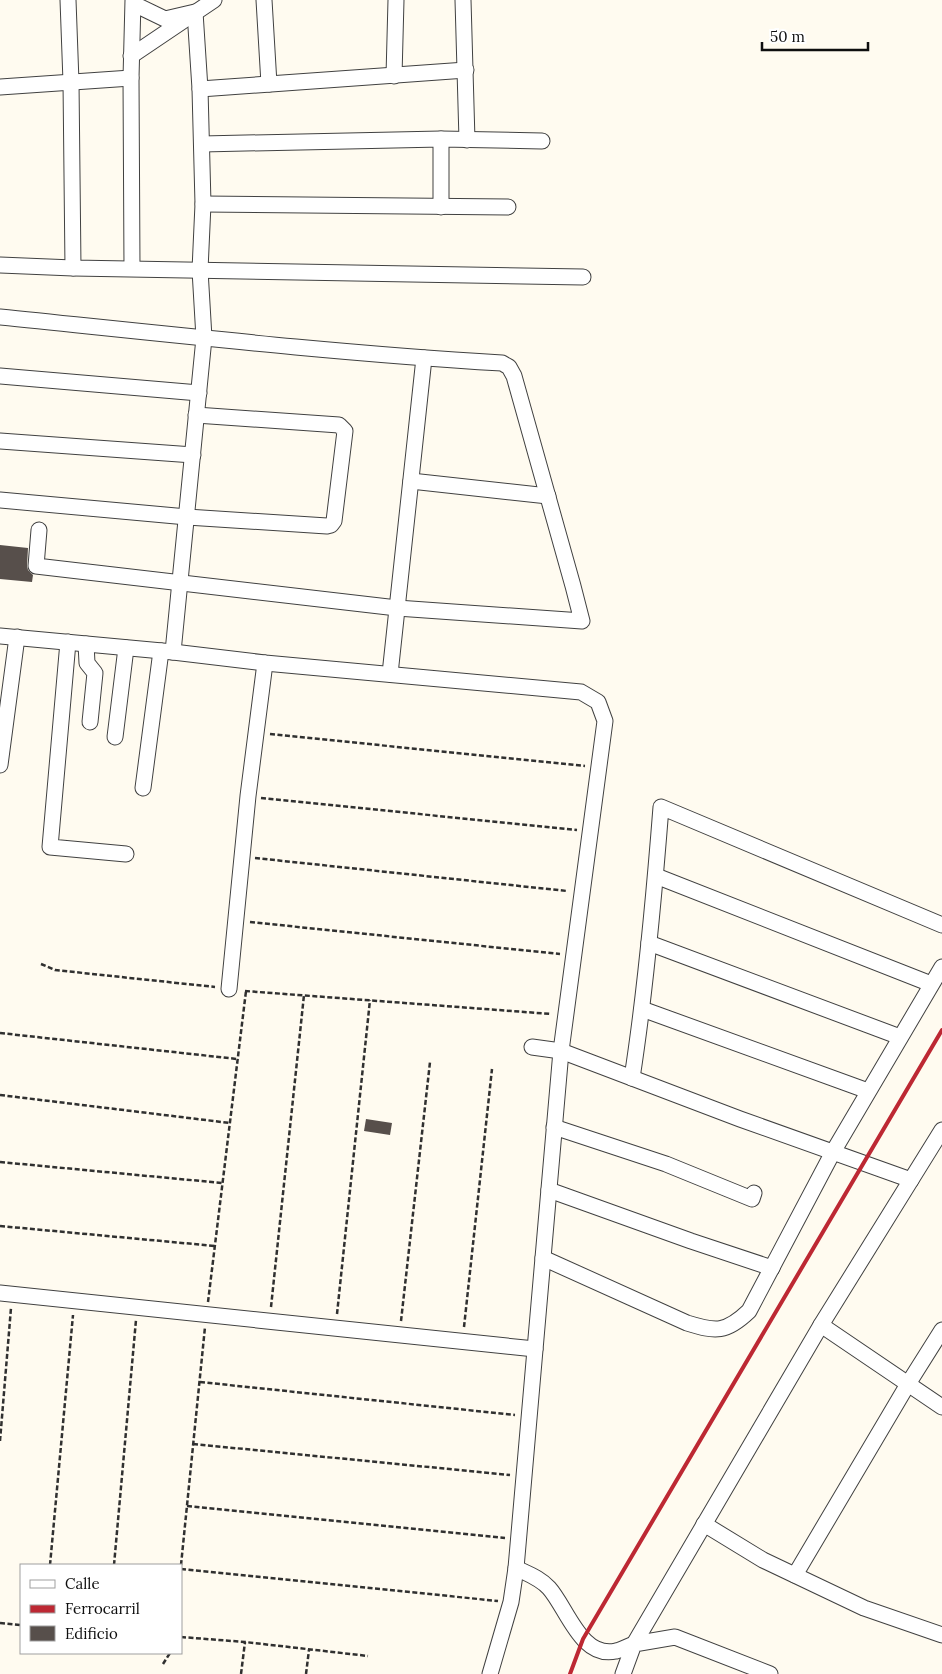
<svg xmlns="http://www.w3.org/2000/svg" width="942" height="1674" viewBox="0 0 942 1674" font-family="Lora,serif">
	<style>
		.building { fill: #574f4b }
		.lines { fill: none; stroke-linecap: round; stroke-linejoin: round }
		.minor-casing { stroke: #414141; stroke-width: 17 }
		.path { stroke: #303030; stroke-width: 2.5; stroke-dasharray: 5 2.5; stroke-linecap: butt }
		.minor { stroke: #fff; stroke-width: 15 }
		.rail { stroke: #bd2833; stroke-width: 4 }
	</style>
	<rect width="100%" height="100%" fill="#fffbf0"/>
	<!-- building -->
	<g class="building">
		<polygon points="0,545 28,548 27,566 28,570 33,575 32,582 0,579"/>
		<polygon points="366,1119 392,1123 390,1135 364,1131"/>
	</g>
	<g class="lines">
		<defs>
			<g id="minor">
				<polyline points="68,0 71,82 73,268"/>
				<polyline points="264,0 269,84"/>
				<polyline points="463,0 467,140"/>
				<polyline points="134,4 165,19 195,12 200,89 203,204 200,270 204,338 173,652"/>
				<polyline points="131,56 214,0"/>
				<polyline points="394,76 396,0"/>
				<polyline points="0,87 131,78"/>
				<polyline points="200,89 466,70"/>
				<polyline points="202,144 441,139 542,141"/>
				<polyline points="203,204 508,207"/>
				<polyline points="441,207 441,139"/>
				<polyline points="0,265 73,268 583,277"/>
				<polyline points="132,268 131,78 133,0"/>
				<path d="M0,317c167,17 334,36 502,46l7,4 5,9 59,210 9,35 -185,-13 -361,-42 3,-36"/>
				<polyline points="0,376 199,393"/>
				<polyline points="0,441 193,455"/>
				<polyline points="411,481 548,496"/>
				<polyline points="0,500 187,517 327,526 331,525 334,521 345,431 339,425 196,415"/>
				<polyline points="0,636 173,652 265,663 581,692 598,702 605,721 561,1051 516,1568 511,1602 490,1674"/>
				<polyline points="68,642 50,847 126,854"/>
				<polyline points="86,644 87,663 95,673 90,722"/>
				<polyline points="390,674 424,358"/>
				<polyline points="115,737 126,648"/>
				<polyline points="0,765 17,637"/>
				<polyline points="143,788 161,651"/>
				<polyline points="656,876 931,984"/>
				<polyline points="649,943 900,1037"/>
				<polyline points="229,989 248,796 265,663"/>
				<polyline points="642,1009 868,1091"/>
				<polyline points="532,1047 561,1051 740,1119 911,1180"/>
				<path d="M632,1078c14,-90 22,-181 29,-271l281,118"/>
				<polyline points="554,1127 666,1164 752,1199 754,1193"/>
				<polyline points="549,1190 691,1241 772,1268"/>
				<path d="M543,1258l144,65c29,9 39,10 62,-12l84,-159 109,-185"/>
				<polyline points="0,1293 535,1349"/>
				<polyline points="821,1325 942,1407"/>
				<polyline points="704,1524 763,1560 864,1608 942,1635"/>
				<path d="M516,1568c12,6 24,10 33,20 18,20 32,71 67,63 6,-1 12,-5 18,-7l187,-319 121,-195"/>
				<polyline points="795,1575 908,1384 942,1330"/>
				<polyline points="623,1674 634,1644 675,1637 770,1674"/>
			</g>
		</defs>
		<!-- minor casing -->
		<use href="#minor" class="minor-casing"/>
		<!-- path -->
		<g class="path">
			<polyline points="270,734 585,766"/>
			<polyline points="261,798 577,830"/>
			<polyline points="255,858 567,891"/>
			<polyline points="250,922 560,954"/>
			<polyline points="41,964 55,970 215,987"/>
			<polyline points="245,991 551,1014"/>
			<polyline points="0,1033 237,1059"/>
			<polyline points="0,1095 230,1123"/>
			<polyline points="0,1162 222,1183"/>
			<polyline points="0,1226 215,1246"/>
			<polyline points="208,1302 246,991"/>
			<polyline points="271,1307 304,995"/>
			<polyline points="337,1314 370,1000"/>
			<polyline points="401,1321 430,1062"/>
			<polyline points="464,1327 492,1069"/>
			<polyline points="200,1382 515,1415"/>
			<polyline points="0,1441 11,1308"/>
			<polyline points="193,1444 510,1475"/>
			<polyline points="187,1506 505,1538"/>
			<polyline points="50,1565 73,1315"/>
			<polyline points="114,1565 136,1320"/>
			<polyline points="181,1565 205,1327"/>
			<polyline points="181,1569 498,1601"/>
			<polyline points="0,1623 21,1625"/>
			<polyline points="181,1637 245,1642 368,1656"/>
			<polyline points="163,1664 170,1653"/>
			<polyline points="241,1674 245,1642"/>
			<polyline points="306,1674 309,1650"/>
		</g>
		<!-- minor -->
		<use href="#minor" class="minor"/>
		<!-- rail -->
		<polyline class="rail" points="570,1674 583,1639 942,1030"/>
	</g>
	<!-- legend -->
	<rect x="20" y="1564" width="162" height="90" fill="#ffffff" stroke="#9f9f9f"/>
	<rect x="30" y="1580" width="25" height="8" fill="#ffffff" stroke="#9f9f9f"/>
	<text x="65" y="1589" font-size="15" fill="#0e0e0e">Calle</text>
	<rect x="30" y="1605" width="25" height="8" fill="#bd2833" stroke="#9f9f9f"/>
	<text x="65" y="1614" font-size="15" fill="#0e0e0e">Ferrocarril</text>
	<rect x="30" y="1626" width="25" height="15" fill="#574f4b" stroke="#9f9f9f"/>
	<text x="65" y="1639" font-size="15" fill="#0e0e0e">Edificio</text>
	<!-- scale -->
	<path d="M762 42v8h106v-8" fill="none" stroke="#0e0e0e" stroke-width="2.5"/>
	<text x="770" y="42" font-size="15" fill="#0e0e0e" stroke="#ffffff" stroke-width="4" paint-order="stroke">50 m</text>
</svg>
